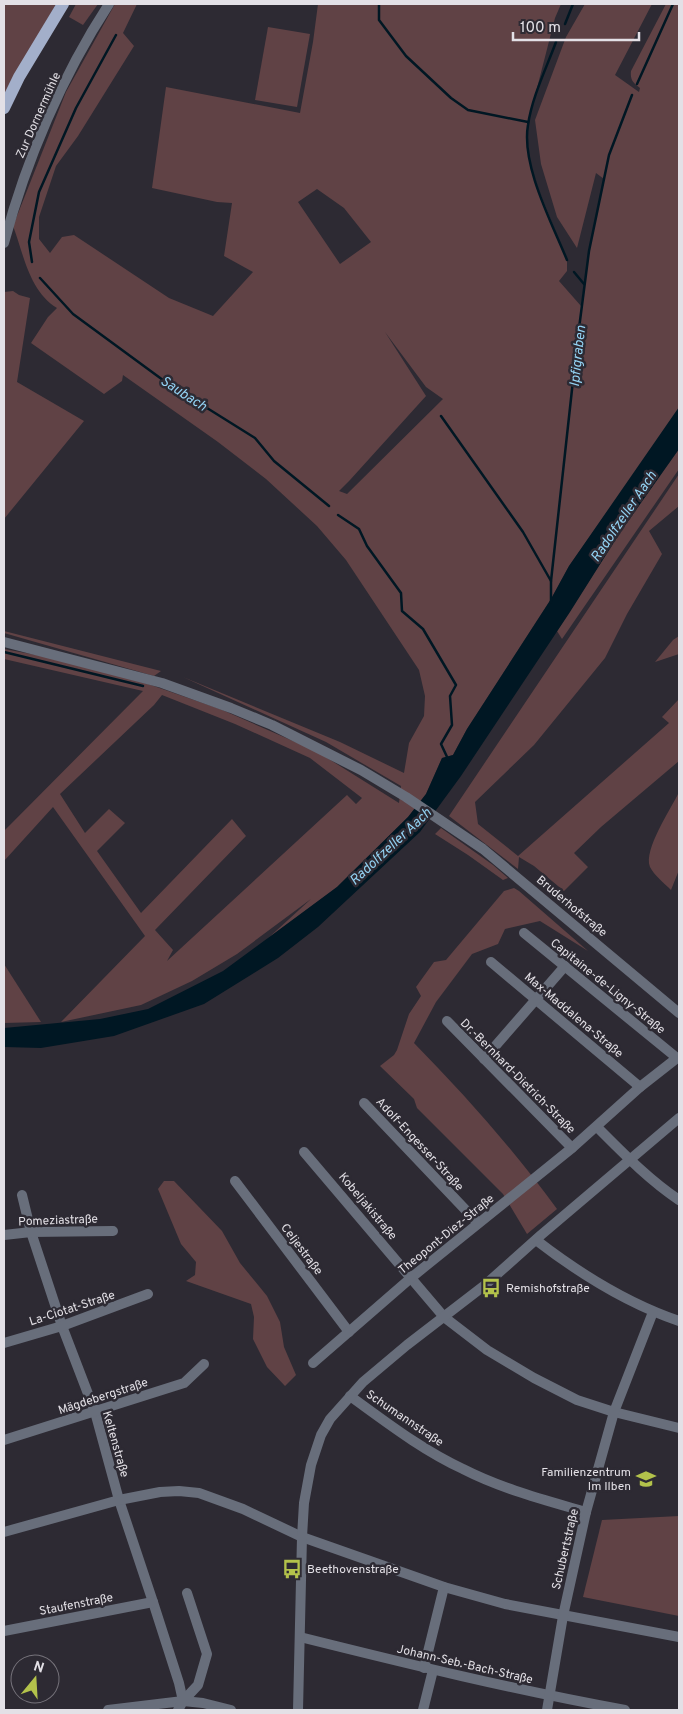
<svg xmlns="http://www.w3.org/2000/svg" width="683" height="1714" viewBox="0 0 683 1714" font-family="Overpass,sans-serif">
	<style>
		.green { fill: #604245; fill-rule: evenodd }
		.water { fill: #001723 }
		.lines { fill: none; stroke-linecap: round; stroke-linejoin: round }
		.stream { stroke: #001723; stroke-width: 2.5 }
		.minor { stroke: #686e7b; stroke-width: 10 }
		.major { stroke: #a3afca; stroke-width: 12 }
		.labels { text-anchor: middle; stroke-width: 5; stroke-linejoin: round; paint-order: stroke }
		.street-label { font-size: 12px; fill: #e3e0e6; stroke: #2d2a33 }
		.poi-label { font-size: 12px; fill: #e3e0e6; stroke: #2d2a33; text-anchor: start }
		.water-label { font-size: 14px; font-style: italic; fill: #93d2f3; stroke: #2d2a33 }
	</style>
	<rect width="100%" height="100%" fill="#2d2a33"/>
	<!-- green -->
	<g class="green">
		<polygon points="4,4 56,4 4,96"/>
		<polygon points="76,4 98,4 83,25 69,17"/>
		<path d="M115,4h22l-14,29 11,13 -56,90 -22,30 -17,51v22l11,14 12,-16 12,-2 95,63 44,18 40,-44 -29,-16 8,-53 -15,-1 -65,-14 14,-101 134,26 13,-71 5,-38h243l-6,14 -28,109 2,33 9,28 29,72v11l-8,10 22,25 8,-55 15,-72 -8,-6 -19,75 -20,-31 -16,-53 -6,-44 31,-83 19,-33h67l-37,71 24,17 1,-4c-7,-5 -10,-8 -9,-17l35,-67h13v406l-110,156 -18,33 -84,130 -14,26 -11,3 -16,36 -18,23 -71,70 -72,54 46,-42 -74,55 -45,27 -51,24 -80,17 84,-86 -92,-129 -49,54v-30l139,-140 -139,-32v-10l49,9 95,26 72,25 96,42 83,52 2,-17 -75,-44 -143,-65 157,65 64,31 5,-30 15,-27 1,-20 -6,-26 -73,-110 -29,-34 -51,-47 -48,-37 -95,-67 -1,6 -18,13 -73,-51 17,-26 9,-9c-28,-17 -33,-53 -44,-82l53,-134zM317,189l27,19 27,34 -31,22 -42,-62zM385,332l41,55 17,12 -96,95 -8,-3 11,-11 76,-84zM162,695l73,29 75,34 52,40 -6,6 -9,-9 -180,166 6,-11 -18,-20 91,-94 -14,-17 -91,94 -44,-62 28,-28 -16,-14 -24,24 -25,-39 94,-89z"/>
		<polygon points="268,27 310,34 297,107 255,100"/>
		<polygon points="13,291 19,295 30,298 17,382 84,421 4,519 4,292"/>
		<polygon points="679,449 679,469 562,639 557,631 621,531"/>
		<polygon points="679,474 679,506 649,531 662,554 627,614 605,658 534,745 475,802 478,824 518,856 669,723 662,717 679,699 679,761 601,827 574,853 588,867 564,891 534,866 519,857 518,869 449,816"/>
		<polygon points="4,631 161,671 154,676 4,633"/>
		<polygon points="679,636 679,654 655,662 673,640"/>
		<path d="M679,792v78l-8,20c-6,-6 -17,-15 -21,-23 -7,-17 21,-58 29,-75z"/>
		<polygon points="441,828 493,865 508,878 503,880 468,855 435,834"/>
		<path d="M514,888l5,3 69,60 -48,-30 -35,8 -7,15 -26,10 -36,48 -22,41c51,52 100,107 143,166l-30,25 -24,-40 -86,-86 -3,-9 -34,-33 14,-11 3,-5 12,-36 12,-18 -5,-9 18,-25 12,-2 58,-69z"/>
		<polygon points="4,964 41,1022 4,1023"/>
		<polygon points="164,1181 174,1181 222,1231 240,1263 267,1296 280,1322 284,1347 296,1375 285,1386 267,1367 253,1339 254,1317 251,1304 186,1281 195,1275 196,1262 181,1244 158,1189"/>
		<polygon points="679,1516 679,1616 583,1597 602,1520"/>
	</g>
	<!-- water -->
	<polygon class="water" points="679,407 679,449 621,531 570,612 461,776 420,832 318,927 278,958 204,1004 114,1036 41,1048 4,1047 4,1028 100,1019 148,1009 223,971 337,887 408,817 426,794 442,758 453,755 467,729 551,599 569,566"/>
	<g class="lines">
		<!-- stream -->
		<g class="stream">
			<polyline points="379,4 379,20 406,56 451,98 468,110 528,122"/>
			<polyline points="565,24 573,4"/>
			<path d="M556,42c-10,27 -24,55 -28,83 -7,40 24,98 39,135"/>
			<polyline points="637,84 673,4"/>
			<polyline points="32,262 29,242 39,192 76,108 116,35"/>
			<polyline points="574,272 584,284"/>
			<polyline points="40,278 73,314 167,383 255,438 274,461 329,506"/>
			<polyline points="441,416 523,532 551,581"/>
			<polyline points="338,515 359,529 367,546 401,593 402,611 423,629 456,685 450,696 452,725 441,744 448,759"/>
			<polyline points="551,602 551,581 577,344 589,251 609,155 632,95"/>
			<polyline points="4,652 143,686"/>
		</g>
		<!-- minor -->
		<g class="minor">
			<path d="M4,243c22,-83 58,-167 105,-239"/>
			<polyline points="4,642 162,683 231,708 272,725 361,770 406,797 483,849 679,1013"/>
			<polyline points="491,962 640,1087"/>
			<polyline points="447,1021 572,1148"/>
			<polyline points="484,1059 565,966"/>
			<polyline points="364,1103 478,1223"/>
			<path d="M597,1127c26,26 51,52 82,73"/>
			<polyline points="304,1152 444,1317 487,1350 534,1378 577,1400 614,1412 679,1428"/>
			<polyline points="235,1181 349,1332"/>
			<polyline points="22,1195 31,1232 62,1326 95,1412 119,1500 153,1602 179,1683 183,1701"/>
			<polyline points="4,1235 31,1232 113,1231"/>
			<path d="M536,1240c44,34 90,63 143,81"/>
			<polyline points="4,1343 62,1326 148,1294"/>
			<polyline points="313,1363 412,1277 572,1148 640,1087 677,1058 524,933"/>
			<path d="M350,1396c36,26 72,54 113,73 39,20 82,31 123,43"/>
			<polyline points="4,1440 184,1383 204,1364"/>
			<polyline points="4,1532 119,1500 160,1492 179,1491 199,1493 243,1509 302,1537 444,1587 505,1604 679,1637"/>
			<polyline points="4,1631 153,1602"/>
			<path d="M300,1637c108,27 215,53 325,73"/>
			<polyline points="424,1668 444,1587"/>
			<polyline points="108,1710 183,1701 203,1703 231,1710"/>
			<polyline points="178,1710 183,1701 198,1685 207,1654 187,1593"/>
			<polyline points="298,1710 302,1537 304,1503 311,1465 321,1435 330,1419 363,1382 407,1345 485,1285 541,1235 679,1118"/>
			<polyline points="423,1710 433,1670"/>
			<polyline points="547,1710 563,1616 586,1512 614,1412 653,1312"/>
		</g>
		<!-- major -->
		<polyline class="major" points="4,108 19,77 63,4"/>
	</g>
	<!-- icons -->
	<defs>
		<symbol id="bus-bare" viewBox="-9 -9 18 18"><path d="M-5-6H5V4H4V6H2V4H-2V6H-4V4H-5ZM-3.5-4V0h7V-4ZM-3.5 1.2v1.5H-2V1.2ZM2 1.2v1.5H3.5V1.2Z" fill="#b3c24b" stroke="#2d2a33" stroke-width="2.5" paint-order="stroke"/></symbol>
		<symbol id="school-bare" viewBox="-9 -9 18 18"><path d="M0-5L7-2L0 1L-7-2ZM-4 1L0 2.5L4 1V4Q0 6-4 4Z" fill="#b3c24b" stroke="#2d2a33" stroke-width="2.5" paint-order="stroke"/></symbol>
	</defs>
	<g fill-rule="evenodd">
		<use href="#bus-bare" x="477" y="1274" width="28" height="28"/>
		<use href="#school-bare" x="632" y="1465" width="28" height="28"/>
		<use href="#bus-bare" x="278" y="1555" width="28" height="28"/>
	</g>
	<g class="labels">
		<!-- street labels -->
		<g class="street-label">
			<text transform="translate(38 115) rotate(-66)" y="4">Zur Dornermühle</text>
			<text transform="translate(572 906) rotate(40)" y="4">Bruderhofstraße</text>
			<text transform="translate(608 986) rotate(39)" y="4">Capitaine-de-Ligny-Straße</text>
			<text transform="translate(574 1015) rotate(40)" y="4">Max-Maddalena-Straße</text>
			<text transform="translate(518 1076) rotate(45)" y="4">Dr.-Bernhard-Dietrich-Straße</text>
			<text transform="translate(420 1144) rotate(47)" y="4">Adolf-Engesser-Straße</text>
			<text transform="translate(368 1206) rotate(50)" y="4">Kobeljakistraße</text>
			<text transform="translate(58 1220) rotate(-2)" y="4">Pomeziastraße</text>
			<text transform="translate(446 1234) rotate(-39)" y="4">Theopont-Diez-Straße</text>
			<text transform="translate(302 1249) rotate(53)" y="4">Celjestraße</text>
			<text transform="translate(72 1308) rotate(-18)" y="4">La-Ciotat-Straße</text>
			<text transform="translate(103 1396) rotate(-18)" y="4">Mägdebergstraße</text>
			<text transform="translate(405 1418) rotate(34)" y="4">Schumannstraße</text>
			<text transform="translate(116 1444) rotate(74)" y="4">Keltenstraße</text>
			<text transform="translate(565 1549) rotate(-77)" y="4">Schubertstraße</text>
			<text transform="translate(76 1604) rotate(-11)" y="4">Staufenstraße</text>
			<text transform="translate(465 1664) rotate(13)" y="4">Johann-Seb.-Bach-Straße</text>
		</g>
		<!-- poi labels -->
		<g class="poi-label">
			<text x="506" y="1292">Remishofstraße</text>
			<text x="631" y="1476" text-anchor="end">Familienzentrum<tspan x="631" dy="14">Im Ilben</tspan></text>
			<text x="307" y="1573">Beethovenstraße</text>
		</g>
		<!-- water labels -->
		<g class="water-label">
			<text transform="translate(577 356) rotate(-84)" y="5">Ipfigraben</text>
			<text transform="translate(184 393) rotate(33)" y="5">Saubach</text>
			<text transform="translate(623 516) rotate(-56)" y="5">Radolfzeller Aach</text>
			<text transform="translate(390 846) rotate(-43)" y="5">Radolfzeller Aach</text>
		</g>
	</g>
	<!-- border -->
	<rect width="683" height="1714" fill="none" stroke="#e3e0e6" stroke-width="10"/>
	<!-- north arrow -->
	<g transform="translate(35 1679) rotate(18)"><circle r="24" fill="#2d2a33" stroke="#76737b"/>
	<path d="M0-4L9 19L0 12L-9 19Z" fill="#b3c24b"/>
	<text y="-8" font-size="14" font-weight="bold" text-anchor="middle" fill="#e3e0e6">N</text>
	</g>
	<!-- scale -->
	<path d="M513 32v8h126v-8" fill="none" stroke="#e3e0e6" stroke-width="2.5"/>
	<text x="520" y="32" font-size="15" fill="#e3e0e6" stroke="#2d2a33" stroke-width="4" paint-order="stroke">100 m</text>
</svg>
